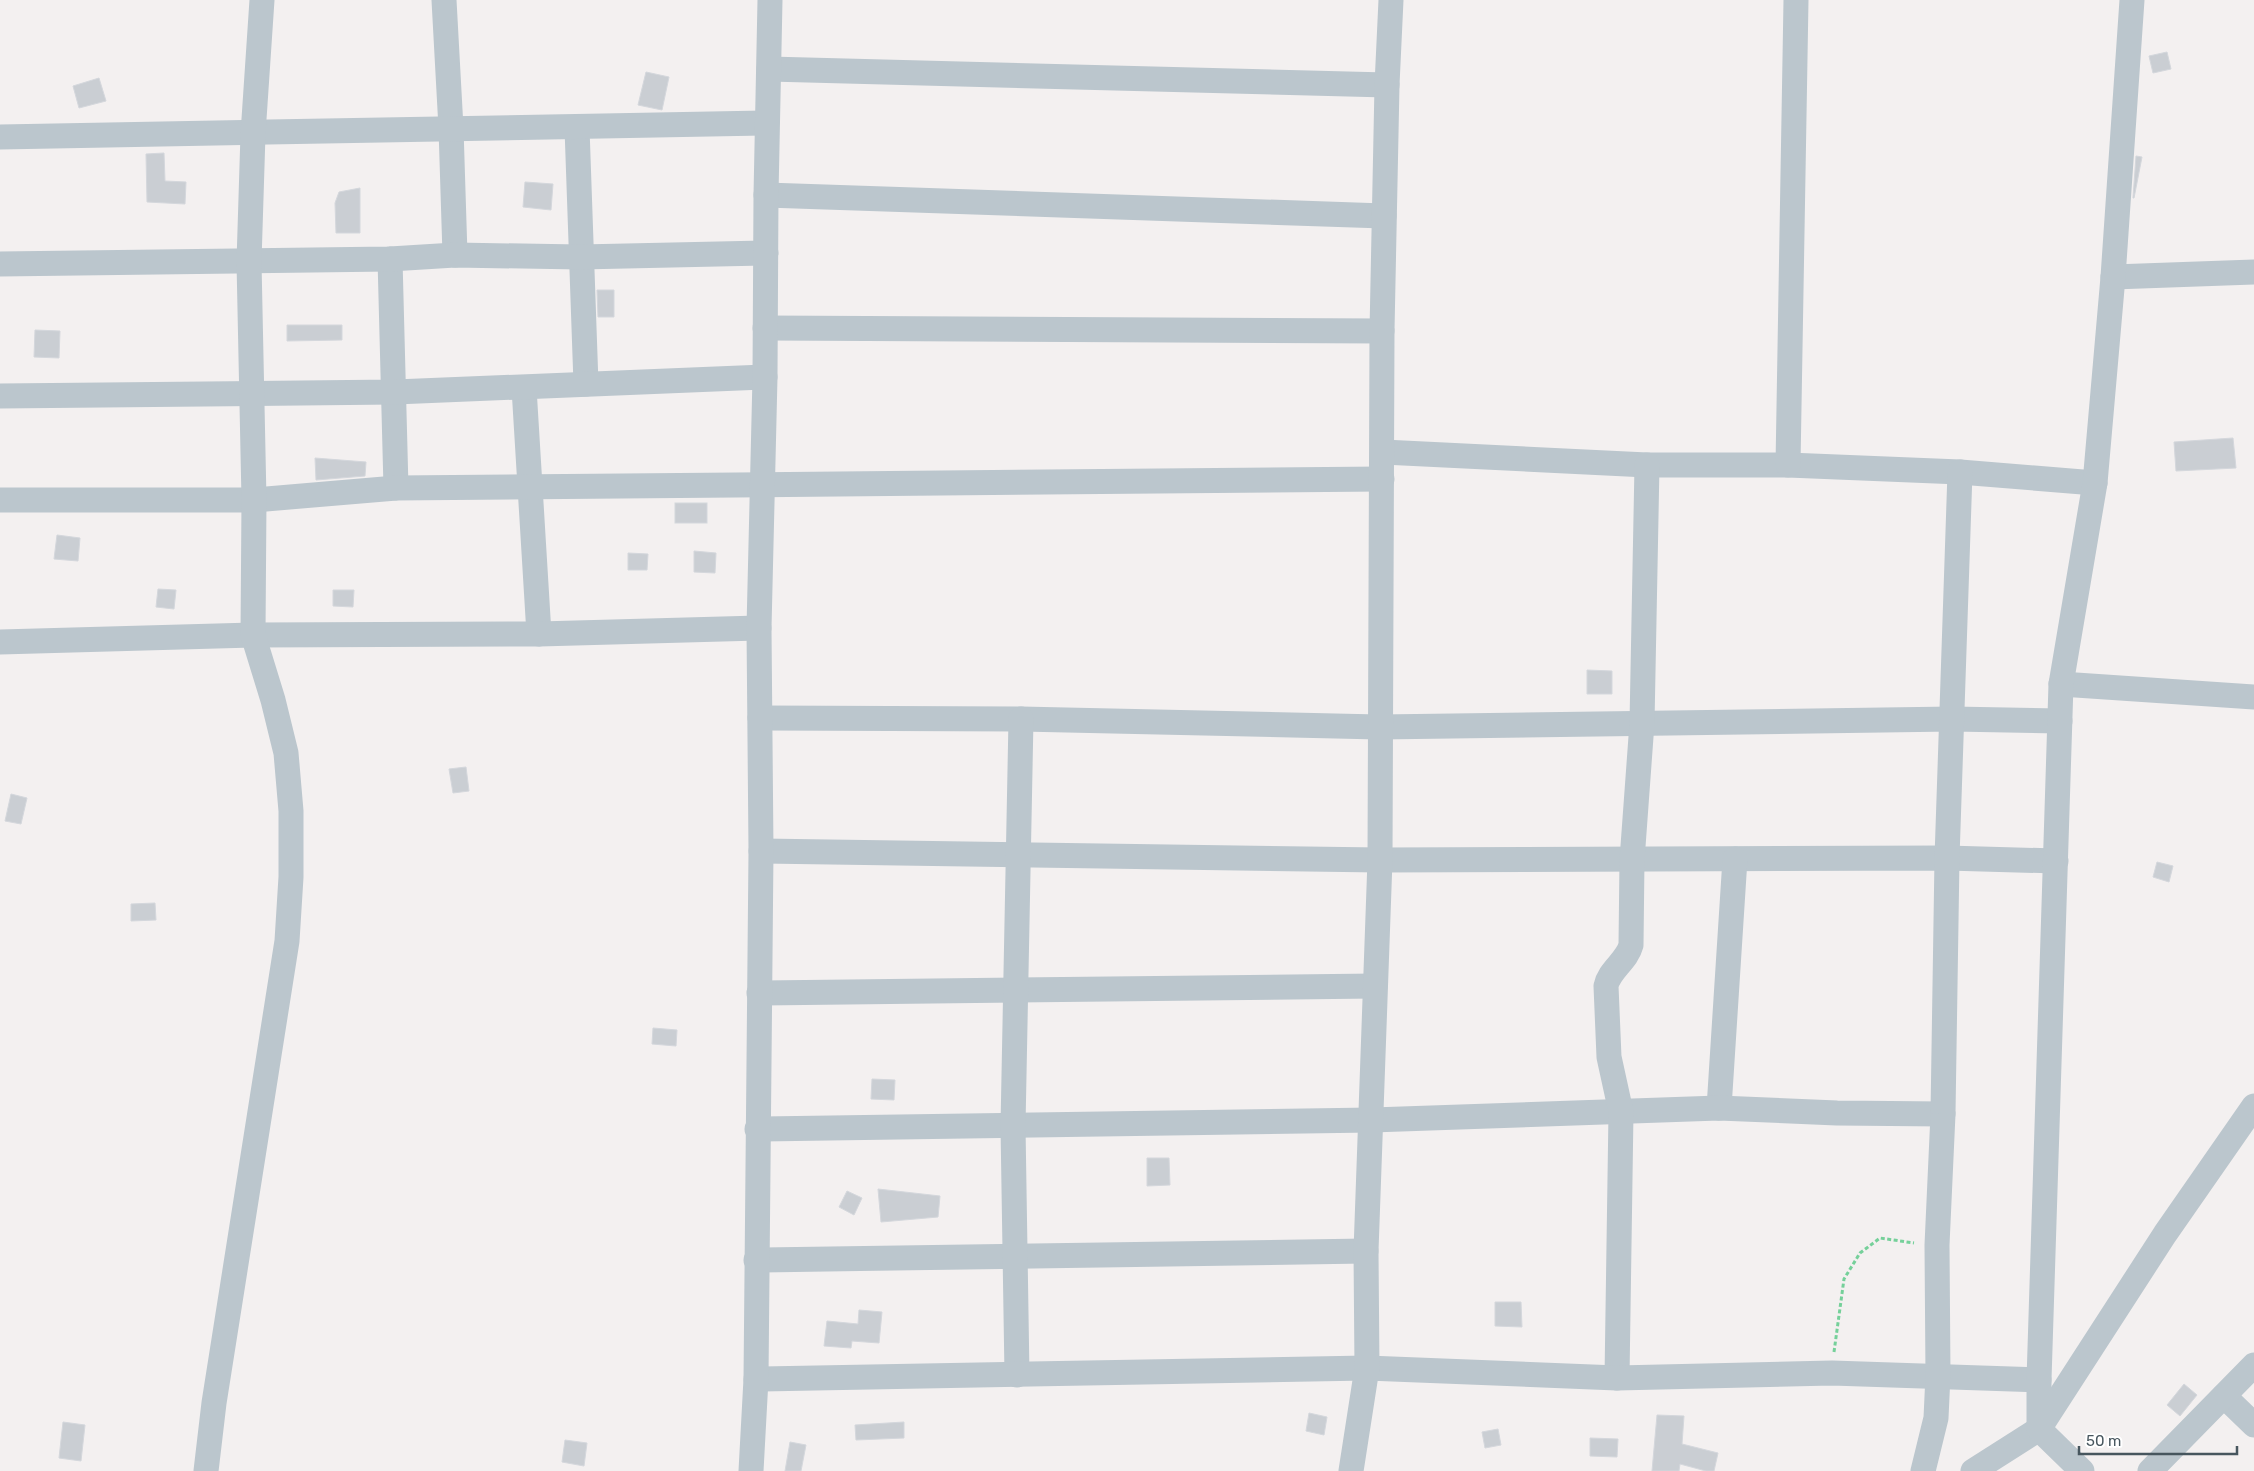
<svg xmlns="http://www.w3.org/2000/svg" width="2254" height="1471" viewBox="0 0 2254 1471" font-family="Rubik,sans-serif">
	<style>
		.building { fill: #caced3; stroke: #d4d7dc }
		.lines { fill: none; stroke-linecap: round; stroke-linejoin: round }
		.path { stroke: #75d09a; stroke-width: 3; stroke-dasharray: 4 2.5; stroke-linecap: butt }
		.minor { stroke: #bbc6cd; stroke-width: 25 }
	</style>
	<rect width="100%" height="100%" fill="#f3f0f0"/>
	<!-- building -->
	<g class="building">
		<polygon points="2167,52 2171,69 2153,73 2149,56"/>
		<polygon points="646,72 669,77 662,110 638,105"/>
		<polygon points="99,78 106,101 79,108 73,86"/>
		<polygon points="164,153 165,181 186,182 185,204 147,202 146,154"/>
		<polygon points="2136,156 2142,157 2134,198 2133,198"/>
		<polygon points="525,182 553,184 551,210 523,207"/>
		<polygon points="360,188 360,233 336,233 335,203 339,192"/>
		<polygon points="597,290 614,290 614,317 598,317"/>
		<polygon points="287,325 342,325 342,340 287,341"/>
		<polygon points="35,330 60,331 59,358 34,357"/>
		<polygon points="2233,438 2236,468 2176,471 2174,442"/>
		<polygon points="315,458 366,462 365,476 316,480"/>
		<rect x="675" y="503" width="32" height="20"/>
		<polygon points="57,535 80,538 78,561 54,559"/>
		<polygon points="694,551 716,553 715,573 694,572"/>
		<polygon points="628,553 648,554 647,570 628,570"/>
		<polygon points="158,589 176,590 174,609 156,607"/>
		<polygon points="333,590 354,590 353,607 333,606"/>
		<polygon points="1587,670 1612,671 1612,694 1587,694"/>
		<polygon points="466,767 469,791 453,793 449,769"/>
		<polygon points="11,794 27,798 21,824 5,821"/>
		<polygon points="2157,862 2173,866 2169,882 2153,877"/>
		<polygon points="155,903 156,920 131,921 131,904"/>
		<polygon points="653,1028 677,1030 676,1046 652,1044"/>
		<polygon points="872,1079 895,1080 894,1100 871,1099"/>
		<polygon points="1147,1158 1169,1158 1170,1185 1147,1186"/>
		<polygon points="878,1189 940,1196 938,1217 881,1222"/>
		<polygon points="847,1191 862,1198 854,1215 839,1207"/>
		<polygon points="1495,1302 1521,1302 1522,1327 1495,1326"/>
		<polygon points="859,1310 882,1312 879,1343 852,1341 851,1348 824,1346 827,1321 858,1324"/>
		<polygon points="2184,1384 2197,1395 2180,1416 2167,1405"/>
		<polygon points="1309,1413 1327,1417 1324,1435 1306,1431"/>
		<polygon points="1657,1415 1684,1416 1682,1444 1718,1453 1714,1471 1706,1471 1680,1464 1679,1471 1652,1471"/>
		<polygon points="63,1422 85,1425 81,1461 59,1458"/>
		<polygon points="904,1422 904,1438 856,1440 855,1425"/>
		<polygon points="1498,1429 1501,1445 1485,1448 1482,1432"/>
		<polygon points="1590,1438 1618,1439 1617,1457 1590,1456"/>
		<polygon points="565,1440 587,1443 584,1466 562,1462"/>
		<polygon points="790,1442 806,1445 801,1471 785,1471"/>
	</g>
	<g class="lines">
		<!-- path -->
		<polyline class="path" points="1834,1352 1844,1279 1860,1253 1880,1238 1914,1243"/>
		<!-- minor -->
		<g class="minor">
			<polyline points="444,0 451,128 455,255"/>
			<polyline points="769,69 1387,85"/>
			<polyline points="577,128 586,384"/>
			<polyline points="0,137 767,123"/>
			<polyline points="766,195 1384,216"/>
			<polyline points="390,259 396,488"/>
			<polyline points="0,264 390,259 455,255 580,257 766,253"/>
			<polyline points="2113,277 2254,272"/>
			<polyline points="765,328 1382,331"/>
			<polyline points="524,388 539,634"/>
			<polyline points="0,396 395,392 765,377"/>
			<polyline points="1383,452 1647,465 1788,465 1960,472 2095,483"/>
			<polyline points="1788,465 1796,0"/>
			<polyline points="0,500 254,500 396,488 1382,479"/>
			<polyline points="0,642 253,635 539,634 759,628"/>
			<polyline points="2061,684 2254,697"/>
			<polyline points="760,718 1021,719 1379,727 1953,719 2060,721"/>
			<polyline points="761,851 1380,860 1947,858 2056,861"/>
			<polyline points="759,993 1375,986"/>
			<polyline points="1719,1108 1735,859"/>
			<polyline points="757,1129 1372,1120 1719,1108 1837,1113 1943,1114"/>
			<polyline points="756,1260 1366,1251"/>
			<polyline points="1017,1375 1013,1126 1021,719"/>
			<path d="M1617,1378l4,-266 -12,-55 -3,-71c3,-16 21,-25 25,-41l1,-85 10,-137 5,-258"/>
			<polyline points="756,1379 1367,1368 1617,1378 1832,1373 2039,1380"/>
			<polyline points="2224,1396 2254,1425"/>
			<polyline points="206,1471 214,1403 287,941 291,877 291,811 286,753 273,700 253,635 254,500 249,262 253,134 262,0"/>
			<polyline points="751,1471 756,1379 761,851 759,628 765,377 766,195 770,0"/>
			<polyline points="1351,1471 1367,1368 1366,1251 1380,860 1382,331 1387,85 1391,0"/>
			<polyline points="1923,1471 1936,1418 1938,1375 1937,1245 1943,1114 1947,858 1960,472"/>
			<polyline points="1973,1471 2039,1429 2165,1234 2254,1106"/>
			<polyline points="2082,1471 2039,1429 2039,1380 2061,684 2095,483 2113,277 2132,0"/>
			<polyline points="2150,1471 2254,1365"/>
		</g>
	</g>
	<!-- scale -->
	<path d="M2079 1446v8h158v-8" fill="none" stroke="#47565e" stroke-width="2.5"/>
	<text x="2086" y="1446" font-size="15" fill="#47565e" stroke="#ffffff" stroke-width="4" paint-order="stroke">50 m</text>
</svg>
